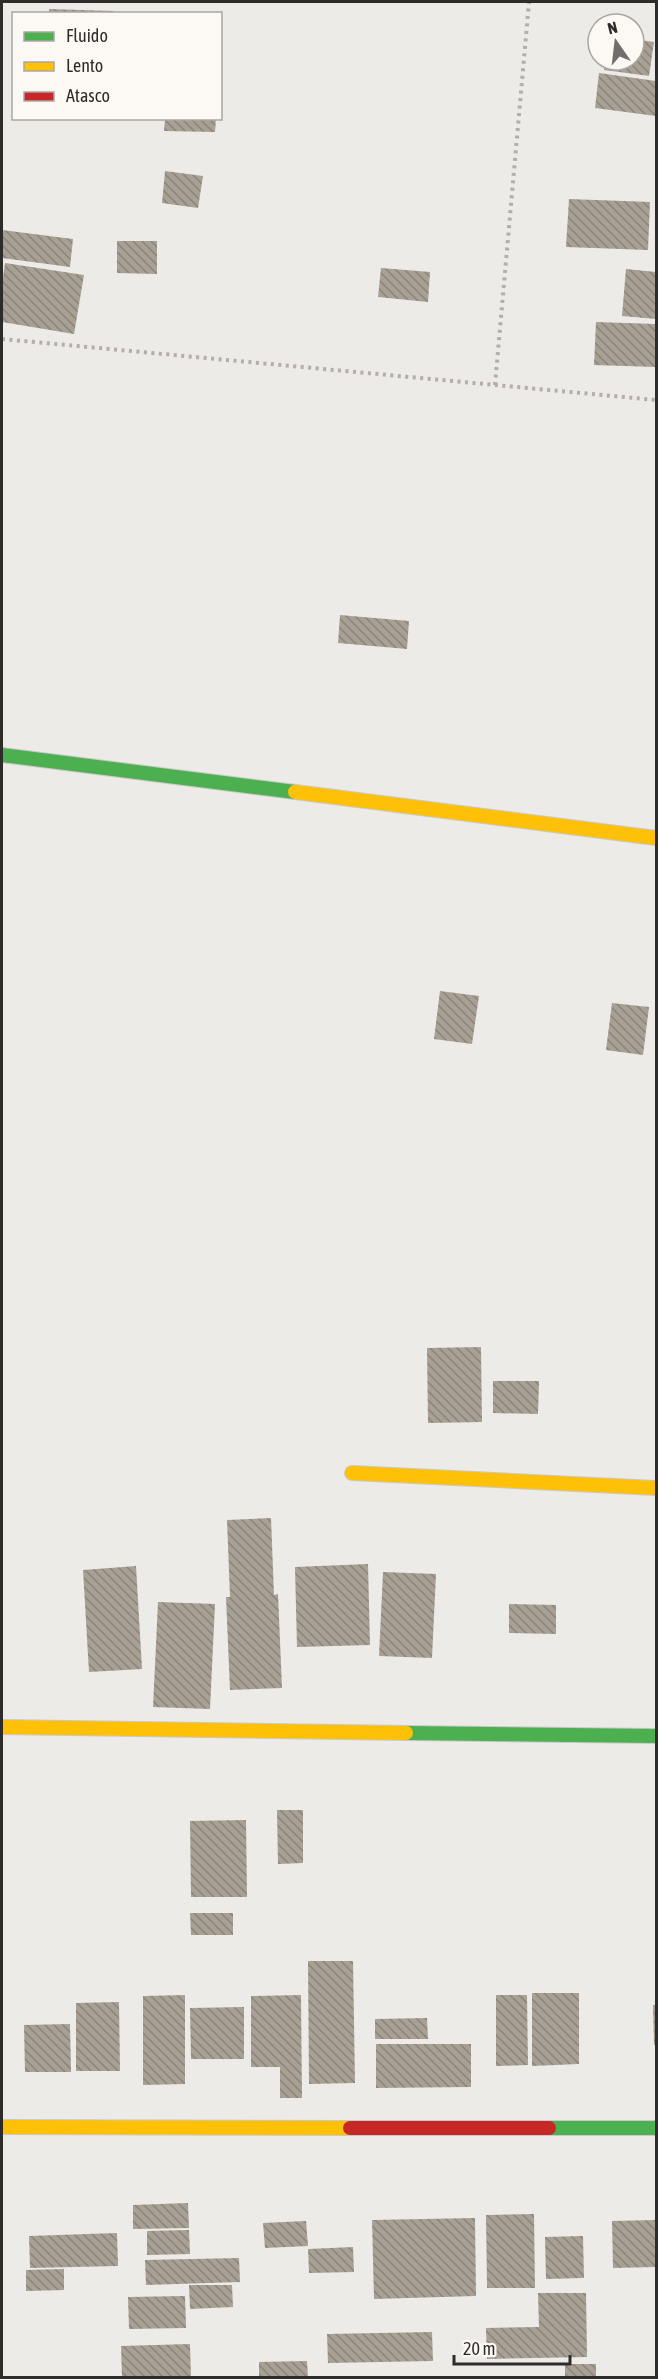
<svg xmlns="http://www.w3.org/2000/svg" width="658" height="2379" viewBox="0 0 658 2379" font-family="'Asap Condensed',sans-serif">
	<style>
		.building { fill: url(#building-back-hatch) }
		.lines { fill: none; stroke-linecap: round; stroke-linejoin: round }
		.fast-casing { stroke: #cac9c7; stroke-width: 16 }
		.slow-casing { stroke: #cac9c7; stroke-width: 16 }
		.jam-casing { stroke: #cac9c7; stroke-width: 16 }
		.path { stroke: #b6acaa; stroke-width: 4; stroke-dasharray: 3 4.5; stroke-linecap: butt }
		.fast { stroke: #4caf50; stroke-width: 14 }
		.slow { stroke: #ffc107; stroke-width: 14 }
		.jam { stroke: #c62828; stroke-width: 14 }
	</style>
	<defs>
		<pattern id="building-back-hatch" width="6" height="6" patternUnits="userSpaceOnUse" patternTransform="scale(1.5)"><rect width="6" height="6" fill="#a8a094"/><path d="M-1 5l2 2M0 0l6 6M5-1l2 2" fill="none" stroke="#898379"/></pattern>
	</defs>
	<rect width="100%" height="100%" fill="#edebe8"/>
	<!-- building -->
	<g class="building">
		<polygon points="49,9 114,11 114,14 49,14"/>
		<polygon points="634,39 654,42 649,76 604,70 605,60 634,60"/>
		<polygon points="599,73 656,81 656,116 595,108"/>
		<polygon points="165,118 216,118 215,132 164,131"/>
		<polygon points="165,171 203,176 198,208 162,203"/>
		<polygon points="569,199 650,202 648,250 566,247"/>
		<polygon points="2,230 73,239 70,267 2,258"/>
		<polygon points="117,241 157,241 157,274 117,273"/>
		<polygon points="5,263 84,275 74,334 2,322 2,284"/>
		<polygon points="381,268 430,272 428,302 378,297"/>
		<polygon points="626,269 656,272 656,319 622,316"/>
		<polygon points="596,322 656,324 656,367 594,365"/>
		<polygon points="340,615 409,621 407,649 338,643"/>
		<polygon points="440,991 479,996 472,1044 434,1039"/>
		<polygon points="612,1003 649,1007 643,1055 606,1050"/>
		<polygon points="481,1347 482,1422 428,1423 427,1348"/>
		<polygon points="493,1381 539,1381 538,1414 493,1413"/>
		<polygon points="271,1518 274,1595 278,1594 282,1688 230,1690 226,1597 230,1597 227,1520"/>
		<polygon points="368,1564 370,1645 297,1647 295,1567"/>
		<polygon points="136,1566 142,1669 89,1672 83,1570"/>
		<polygon points="383,1572 436,1574 432,1658 379,1656"/>
		<polygon points="158,1602 215,1604 210,1709 153,1707"/>
		<polygon points="509,1604 556,1605 556,1634 509,1633"/>
		<polygon points="277,1810 303,1810 303,1863 278,1864"/>
		<polygon points="246,1820 247,1897 191,1897 190,1821"/>
		<polygon points="190,1913 233,1913 233,1935 191,1935"/>
		<polygon points="308,1961 353,1961 355,2083 309,2084"/>
		<polygon points="532,1993 579,1993 579,2064 532,2066"/>
		<polygon points="185,1995 185,2084 143,2085 143,1996"/>
		<polygon points="301,1995 302,2098 280,2098 280,2067 251,2067 251,1996"/>
		<polygon points="496,1995 527,1995 528,2065 496,2066"/>
		<polygon points="119,2002 120,2071 76,2071 76,2003"/>
		<polygon points="653,2005 656,2005 656,2045 654,2045"/>
		<polygon points="244,2007 244,2059 191,2059 190,2008"/>
		<polygon points="427,2018 428,2039 375,2039 375,2019"/>
		<polygon points="70,2024 71,2072 25,2072 24,2025"/>
		<polygon points="376,2044 471,2044 471,2087 376,2088"/>
		<polygon points="188,2203 189,2228 133,2229 133,2205"/>
		<polygon points="534,2214 535,2288 487,2288 486,2215"/>
		<polygon points="475,2218 476,2296 374,2299 372,2220"/>
		<polygon points="656,2220 656,2267 613,2268 612,2221"/>
		<polygon points="306,2221 308,2246 265,2248 263,2223"/>
		<polygon points="189,2230 190,2254 147,2255 147,2231"/>
		<polygon points="117,2233 118,2266 30,2268 29,2236"/>
		<polygon points="583,2236 584,2278 546,2279 545,2237"/>
		<polygon points="353,2247 354,2272 309,2273 308,2249"/>
		<polygon points="239,2258 240,2282 146,2285 145,2260"/>
		<polygon points="64,2269 64,2290 26,2291 26,2270"/>
		<polygon points="189,2285 232,2285 233,2307 190,2309"/>
		<polygon points="538,2293 586,2293 587,2357 487,2359 486,2328 539,2327"/>
		<polygon points="185,2296 186,2328 129,2329 128,2297"/>
		<polygon points="432,2332 433,2361 328,2363 327,2334"/>
		<polygon points="190,2344 191,2378 122,2378 121,2346"/>
		<polygon points="307,2361 308,2378 259,2378 259,2362"/>
		<rect x="565" y="2364" width="31" height="14"/>
	</g>
	<g class="lines">
		<defs>
			<g id="fast">
				<polyline points="2,755 295,792"/>
				<polyline points="406,1733 656,1736"/>
				<polyline points="549,2128 656,2128"/>
			</g>
			<g id="slow">
				<polyline points="295,792 656,838"/>
				<polyline points="352,1473 656,1488"/>
				<polyline points="2,1727 406,1733"/>
				<polyline points="2,2127 350,2128"/>
			</g>
			<polyline id="jam" points="350,2128 549,2128"/>
		</defs>
		<!-- fast casing -->
		<use href="#fast" class="fast-casing"/>
		<!-- slow casing -->
		<use href="#slow" class="slow-casing"/>
		<!-- jam casing -->
		<use href="#jam" class="jam-casing"/>
		<!-- path -->
		<g class="path">
			<polyline points="2,339 656,400"/>
			<polyline points="495,385 529,2"/>
		</g>
		<!-- fast -->
		<use href="#fast" class="fast"/>
		<!-- slow -->
		<use href="#slow" class="slow"/>
		<!-- jam -->
		<use href="#jam" class="jam"/>
	</g>
	<!-- border -->
	<rect width="658" height="2379" fill="none" stroke="#2e2c2b" stroke-width="6"/>
	<!-- legend -->
	<rect x="12" y="12" width="210" height="108" fill="#fcf8f4" stroke="#aaa6a4" stroke-width="1.5"/>
	<rect x="24" y="32" width="30" height="9" fill="#4caf50" stroke="#aaa6a4" stroke-width="1.5"/>
	<text x="66" y="42" font-size="18" fill="#2e2c2b">Fluido</text>
	<rect x="24" y="62" width="30" height="9" fill="#ffc107" stroke="#aaa6a4" stroke-width="1.5"/>
	<text x="66" y="72" font-size="18" fill="#2e2c2b">Lento</text>
	<rect x="24" y="92" width="30" height="9" fill="#c62828" stroke="#aaa6a4" stroke-width="1.5"/>
	<text x="66" y="102" font-size="18" fill="#2e2c2b">Atasco</text>
	<!-- north arrow -->
	<g transform="translate(616 42) rotate(346)"><circle r="28" fill="#fcf8f4" stroke="#aaa6a4" stroke-width="1.5"/>
	<path d="M0-4.5L10 22L0 15L-10 22Z" fill="#716f6d"/>
	<text y="-9" font-size="16" font-weight="bold" text-anchor="middle" fill="#2e2c2b">N</text>
	</g>
	<!-- scale -->
	<path d="M454 2355v9h116v-9" fill="none" stroke="#2e2c2b" stroke-width="3"/>
	<text x="463" y="2355" font-size="18" fill="#2e2c2b" stroke="#fcf8f4" stroke-width="4.5" paint-order="stroke">20 m</text>
</svg>
